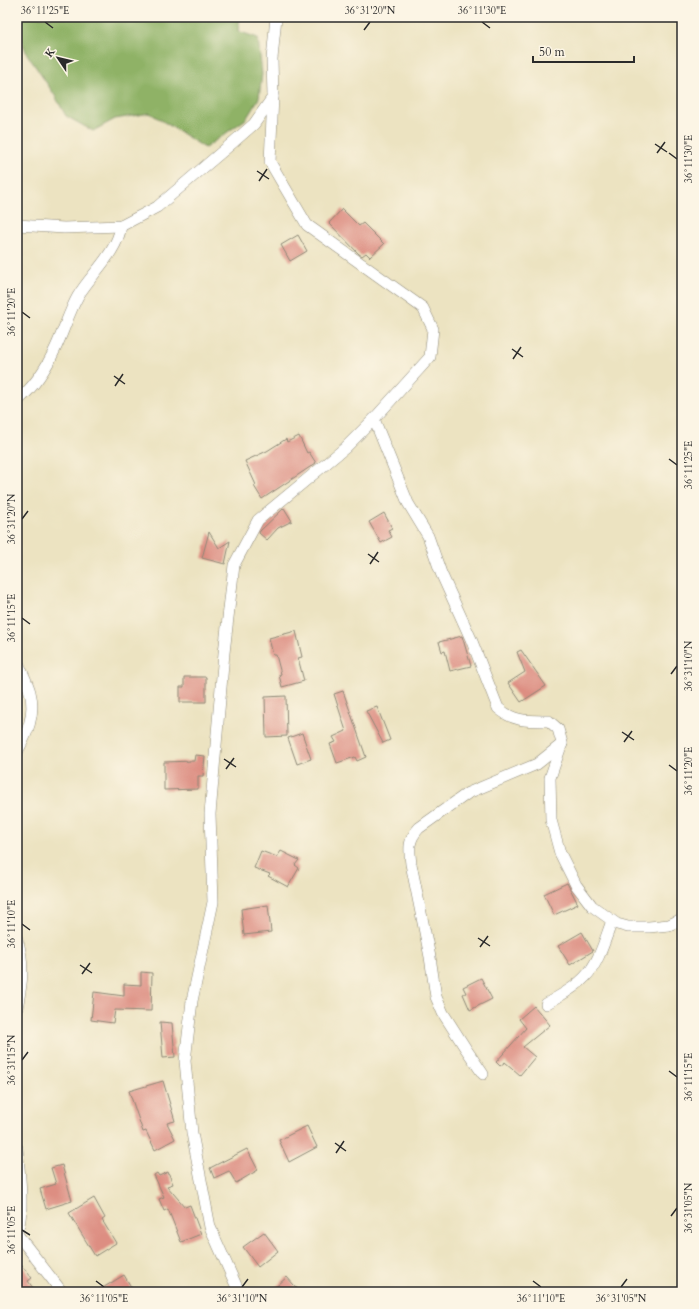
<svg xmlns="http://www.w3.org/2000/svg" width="699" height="1309" viewBox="0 0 699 1309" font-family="Cardo,serif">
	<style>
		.forest { fill: #8fb266; stroke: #5d6e48 }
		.building { fill: #dd8e82 }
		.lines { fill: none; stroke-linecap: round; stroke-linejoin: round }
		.street-casing { stroke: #8c8776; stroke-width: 12 }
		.street { stroke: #fff; stroke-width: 11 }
		.ticks { fill: none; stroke: #2b2b2b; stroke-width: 1.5 }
		.neatline { fill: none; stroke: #2b2b2b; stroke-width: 1.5 }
		.ticks-label { font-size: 10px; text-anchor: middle; fill: #2b2b2b }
	</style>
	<rect width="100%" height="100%" fill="#fcf5e5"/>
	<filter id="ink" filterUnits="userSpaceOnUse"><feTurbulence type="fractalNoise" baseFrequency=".025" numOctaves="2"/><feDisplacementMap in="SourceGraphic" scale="8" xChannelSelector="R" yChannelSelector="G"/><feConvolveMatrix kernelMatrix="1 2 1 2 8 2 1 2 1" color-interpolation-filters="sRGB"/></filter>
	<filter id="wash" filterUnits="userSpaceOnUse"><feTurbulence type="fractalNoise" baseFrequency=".012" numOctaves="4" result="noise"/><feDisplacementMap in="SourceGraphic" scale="16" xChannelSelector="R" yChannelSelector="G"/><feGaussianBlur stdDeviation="0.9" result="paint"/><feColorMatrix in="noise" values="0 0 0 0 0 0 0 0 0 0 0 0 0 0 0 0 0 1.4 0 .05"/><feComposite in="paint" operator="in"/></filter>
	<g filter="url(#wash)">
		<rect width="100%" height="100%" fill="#ece3c1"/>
		<!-- forest -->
		<polygon class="forest" points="17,17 240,17 238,31 258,38 262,74 259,98 246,119 205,148 150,113 115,119 93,131 66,116 54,94 27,54 17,29"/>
		<g id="blocks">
			<!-- building -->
			<g class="building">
				<polygon points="342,209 359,226 363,223 384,244 370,257 366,253 362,256 359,254 329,223"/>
				<polygon points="298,235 307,251 290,261 281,245"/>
				<polygon points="299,436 307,453 309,452 316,463 262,499 254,486 256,485 245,461 267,451 286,439 287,442"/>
				<polygon points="284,508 292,521 278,528 267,540 259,533 260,531"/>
				<polygon points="384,513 392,528 388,530 392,537 381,543 369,522"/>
				<polygon points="209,532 219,548 230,541 225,564 202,558"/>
				<polygon points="296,631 302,657 298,658 304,681 282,687 279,675 281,674 276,655 273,655 269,638"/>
				<polygon points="462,636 471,666 450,671 445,651 442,652 439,642"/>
				<polygon points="521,650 546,686 521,702 508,683 525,672 517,652"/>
				<polygon points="184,677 206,677 206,702 180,702 180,687 184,687"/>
				<polygon points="343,691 366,757 357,761 355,757 337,763 330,744 336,742 333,737 346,731 334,694"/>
				<polygon points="286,696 287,736 266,737 265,697"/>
				<polygon points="377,707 390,740 383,743 366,711"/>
				<polygon points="302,733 311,759 297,764 288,738"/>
				<polygon points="195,755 205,756 203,776 198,776 198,789 164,790 164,762 194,761"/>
				<polygon points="261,851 277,857 281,851 299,860 295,865 299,868 288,887 268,876 270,874 254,868"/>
				<polygon points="567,883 578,904 554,915 544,894"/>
				<polygon points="268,905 271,932 244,935 241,909"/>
				<polygon points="582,932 593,951 570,965 558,946"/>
				<polygon points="141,972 152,973 151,1011 115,1010 113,1023 91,1020 94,992 124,996 124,984 141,985"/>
				<polygon points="481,978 492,999 470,1010 463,994 466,993 463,987"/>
				<polygon points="534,1006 550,1025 523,1047 535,1057 520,1075 505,1062 500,1066 496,1062 526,1028 519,1019"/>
				<polygon points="160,1022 172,1023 175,1057 163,1058"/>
				<polygon points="163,1081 175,1121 167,1123 175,1139 155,1150 146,1131 143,1132 129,1091"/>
				<polygon points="307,1126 317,1147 289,1162 279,1140"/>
				<polygon points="247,1149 258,1170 236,1183 229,1171 214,1178 210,1168"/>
				<polygon points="62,1165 72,1201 46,1209 40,1189 56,1184 51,1168"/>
				<polygon points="168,1172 173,1184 167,1186 185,1207 190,1205 201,1234 181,1242 168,1209 164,1211 159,1199 164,1197 154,1175 157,1173 159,1176"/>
				<polygon points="94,1198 105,1218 102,1220 116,1243 95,1256 69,1213"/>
				<polygon points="264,1232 278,1251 258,1267 243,1247"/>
				<polygon points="17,1260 32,1278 28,1281 36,1292 17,1292"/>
				<polygon points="124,1275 134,1292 96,1292"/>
				<polygon points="287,1277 300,1292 270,1292"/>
			</g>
		</g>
	</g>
	<g filter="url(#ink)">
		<use href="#blocks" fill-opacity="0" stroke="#8c8776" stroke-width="1"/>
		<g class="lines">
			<defs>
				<g id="street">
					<polyline points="17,225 64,228 121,226 157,207 230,145 254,124 273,97"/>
					<path d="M17,401c17,-14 30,-34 39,-54 8,-17 13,-35 22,-51 14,-23 39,-43 43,-70"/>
					<path d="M374,419l34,84 20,33 13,37 30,66 27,69c16,14 30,13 51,13l9,8 4,14 -12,35 1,42 9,33 16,32 16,21 25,18 11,3h21l20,-2 13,-6"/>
					<path d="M17,660c4,11 10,21 13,32 6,22 -3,42 -13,60"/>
					<path d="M17,939c8,25 5,44 0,69"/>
					<path d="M546,1004c13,-8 28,-15 39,-27 14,-14 20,-38 27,-56"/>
					<path d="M483,1074l-17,-25 -23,-36 -7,-16 -6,-40 -19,-93c-2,-16 -3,-24 8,-36l49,-35 69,-29 25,-20"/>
					<path d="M17,1148c2,19 8,67 0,82"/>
					<polyline points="17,1234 62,1292"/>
					<polyline points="239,1292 210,1227 192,1133 185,1061 192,1001 213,902 210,814 224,653 234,565 258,520 345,448 374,419 430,357 433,329 423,308 307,225 270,162 273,96 272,59 276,17"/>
				</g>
			</defs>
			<!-- street casing -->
			<use href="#street" class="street-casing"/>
			<!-- street -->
			<use href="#street" class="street"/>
		</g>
	</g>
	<!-- ticks -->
	<path class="ticks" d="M45,22l8,6M482,22l8,6M364,30l6,-8M655,144l12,8M657,153l8,-11M669,153l8,6M257,171l12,8M259,181l8,-12M22,312l8,6M512,349l11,8M513,359l8,-12M114,376l11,8M115,386l8,-12M669,459l8,6M22,519l6,-8M368,554l11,8M370,564l8,-12M22,618l8,6M671,674l6,-8M622,732l12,8M624,742l8,-11M224,759l12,8M669,765l8,6M226,769l8,-11M22,924l8,6M478,938l12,8M480,947l8,-11M80,965l12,8M82,974l8,-11M22,1060l6,-8M669,1071l8,6M335,1143l11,8M336,1153l8,-12M671,1216l6,-8M22,1230l8,5M96,1281l8,6M533,1281l8,6M242,1287l6,-8M621,1287l6,-8"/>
	<!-- margin -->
	<rect width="699" height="1309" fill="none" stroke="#fcf5e5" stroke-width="44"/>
	<!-- north arrow -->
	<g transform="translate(58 58) rotate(305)" stroke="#fcf5e5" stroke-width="3" paint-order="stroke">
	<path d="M0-3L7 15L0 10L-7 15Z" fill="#2b2b2b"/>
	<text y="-6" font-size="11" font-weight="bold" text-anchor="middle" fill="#2b2b2b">K</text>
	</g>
	<!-- scale -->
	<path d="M533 56v6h101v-6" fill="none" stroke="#2b2b2b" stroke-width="2"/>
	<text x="539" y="56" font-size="12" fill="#2b2b2b" stroke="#fcf5e5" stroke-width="3" paint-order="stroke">50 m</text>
	<rect x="22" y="22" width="655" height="1265" class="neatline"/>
	<g class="ticks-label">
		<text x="45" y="14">36°11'25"E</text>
		<text x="370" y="14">36°31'20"N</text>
		<text x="482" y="14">36°11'30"E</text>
		<text transform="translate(688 159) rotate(-90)" y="4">36°11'30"E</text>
		<text transform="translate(11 312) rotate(-90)" y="4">36°11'20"E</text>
		<text transform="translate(688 465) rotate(-90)" y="4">36°11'25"E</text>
		<text transform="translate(11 519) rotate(-90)" y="4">36°31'20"N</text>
		<text transform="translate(11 618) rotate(-90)" y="4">36°11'15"E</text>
		<text transform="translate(688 666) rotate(-90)" y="4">36°31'10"N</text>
		<text transform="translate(688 771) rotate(-90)" y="4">36°11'20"E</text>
		<text transform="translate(11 924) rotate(-90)" y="4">36°11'10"E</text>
		<text transform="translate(11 1060) rotate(-90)" y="4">36°31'15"N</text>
		<text transform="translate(688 1077) rotate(-90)" y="4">36°11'15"E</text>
		<text transform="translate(688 1208) rotate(-90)" y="4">36°31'05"N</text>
		<text transform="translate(11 1230) rotate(-90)" y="4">36°11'05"E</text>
		<text x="104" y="1302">36°11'05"E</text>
		<text x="242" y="1302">36°31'10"N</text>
		<text x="541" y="1302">36°11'10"E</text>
		<text x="621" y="1302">36°31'05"N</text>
	</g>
</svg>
